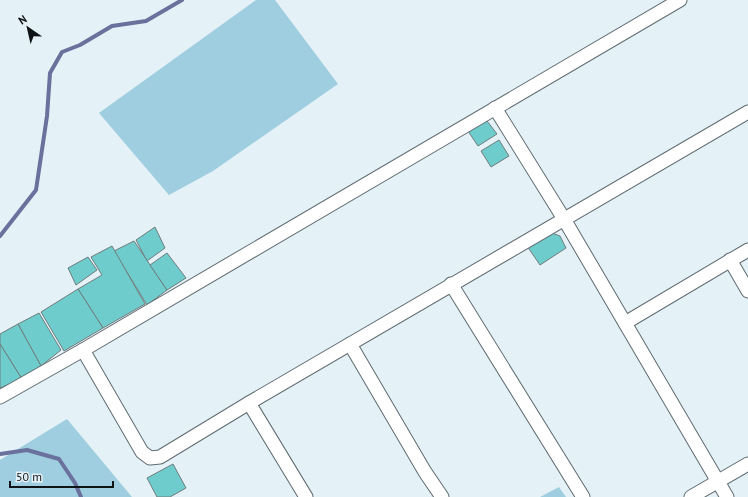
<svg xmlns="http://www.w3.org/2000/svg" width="748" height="497" viewBox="0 0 748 497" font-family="'PT Sans',sans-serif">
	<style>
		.green { fill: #9fcee0 }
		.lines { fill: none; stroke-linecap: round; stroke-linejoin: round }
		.stream { stroke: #6a719c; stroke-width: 4 }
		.building { fill: #6fcccc; stroke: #6f7d7d }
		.street-casing { stroke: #606b70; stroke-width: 15 }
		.street { stroke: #fff; stroke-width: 13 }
	</style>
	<rect width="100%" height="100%" fill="#e4f1f7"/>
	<!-- green -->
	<g class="green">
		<polygon points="256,0 275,0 338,84 213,171 169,195 99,113"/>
		<polygon points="67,419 132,497 0,497 0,460"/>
		<polygon points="559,487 566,497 540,497"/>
	</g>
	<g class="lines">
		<!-- stream -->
		<g class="stream">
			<polyline points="0,236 36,190 47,116 50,73 62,52 80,45 112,26 146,21 182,0"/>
			<polyline points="0,454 27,450 59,459 75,483 81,497"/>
		</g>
	</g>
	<!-- building -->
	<g class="building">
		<polygon points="484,117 497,134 478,146 466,128"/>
		<polygon points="499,140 509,156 491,167 481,151"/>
		<polygon points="155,227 165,248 147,261 136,240"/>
		<polygon points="552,233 560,236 566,248 540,265 527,246"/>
		<polygon points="134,241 167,290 147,305 114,251"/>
		<polygon points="112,246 145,304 103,328 78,289 102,275 91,257"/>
		<polygon points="167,253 186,278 167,290 150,265"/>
		<polygon points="88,257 97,270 76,285 68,268"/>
		<polygon points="78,289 103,328 64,351 41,312"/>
		<polygon points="39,313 61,350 41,366 18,324"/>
		<polygon points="18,324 41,366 22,379 0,344 0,334"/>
		<polygon points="0,344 22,379 0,388"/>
		<polygon points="173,464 186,488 170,497 157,497 147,478"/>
	</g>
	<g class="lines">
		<defs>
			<g id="street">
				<polyline points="495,108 564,219 727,497"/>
				<polyline points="730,260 748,291"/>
				<polyline points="451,284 583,497"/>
				<polyline points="625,323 748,250"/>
				<polyline points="350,344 425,472 442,497"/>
				<polyline points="83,350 142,452 150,458 160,457 249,403 748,112"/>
				<polyline points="0,397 83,350 680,0"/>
				<polyline points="249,403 306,497"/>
				<polyline points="691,497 748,464"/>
			</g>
		</defs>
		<!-- street casing -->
		<use href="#street" class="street-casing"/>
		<!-- street -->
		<use href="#street" class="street"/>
	</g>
	<!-- north arrow -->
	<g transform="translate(28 28) rotate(326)" stroke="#e4f1f7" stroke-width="3" paint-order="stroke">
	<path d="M0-3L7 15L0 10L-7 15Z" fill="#101416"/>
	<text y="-6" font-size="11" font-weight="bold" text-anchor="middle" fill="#101416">N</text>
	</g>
	<!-- scale -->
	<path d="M10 481v6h103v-6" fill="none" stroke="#101416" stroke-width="2"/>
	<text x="16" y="481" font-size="12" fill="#101416" stroke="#e4f1f7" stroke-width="3" paint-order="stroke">50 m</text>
</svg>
